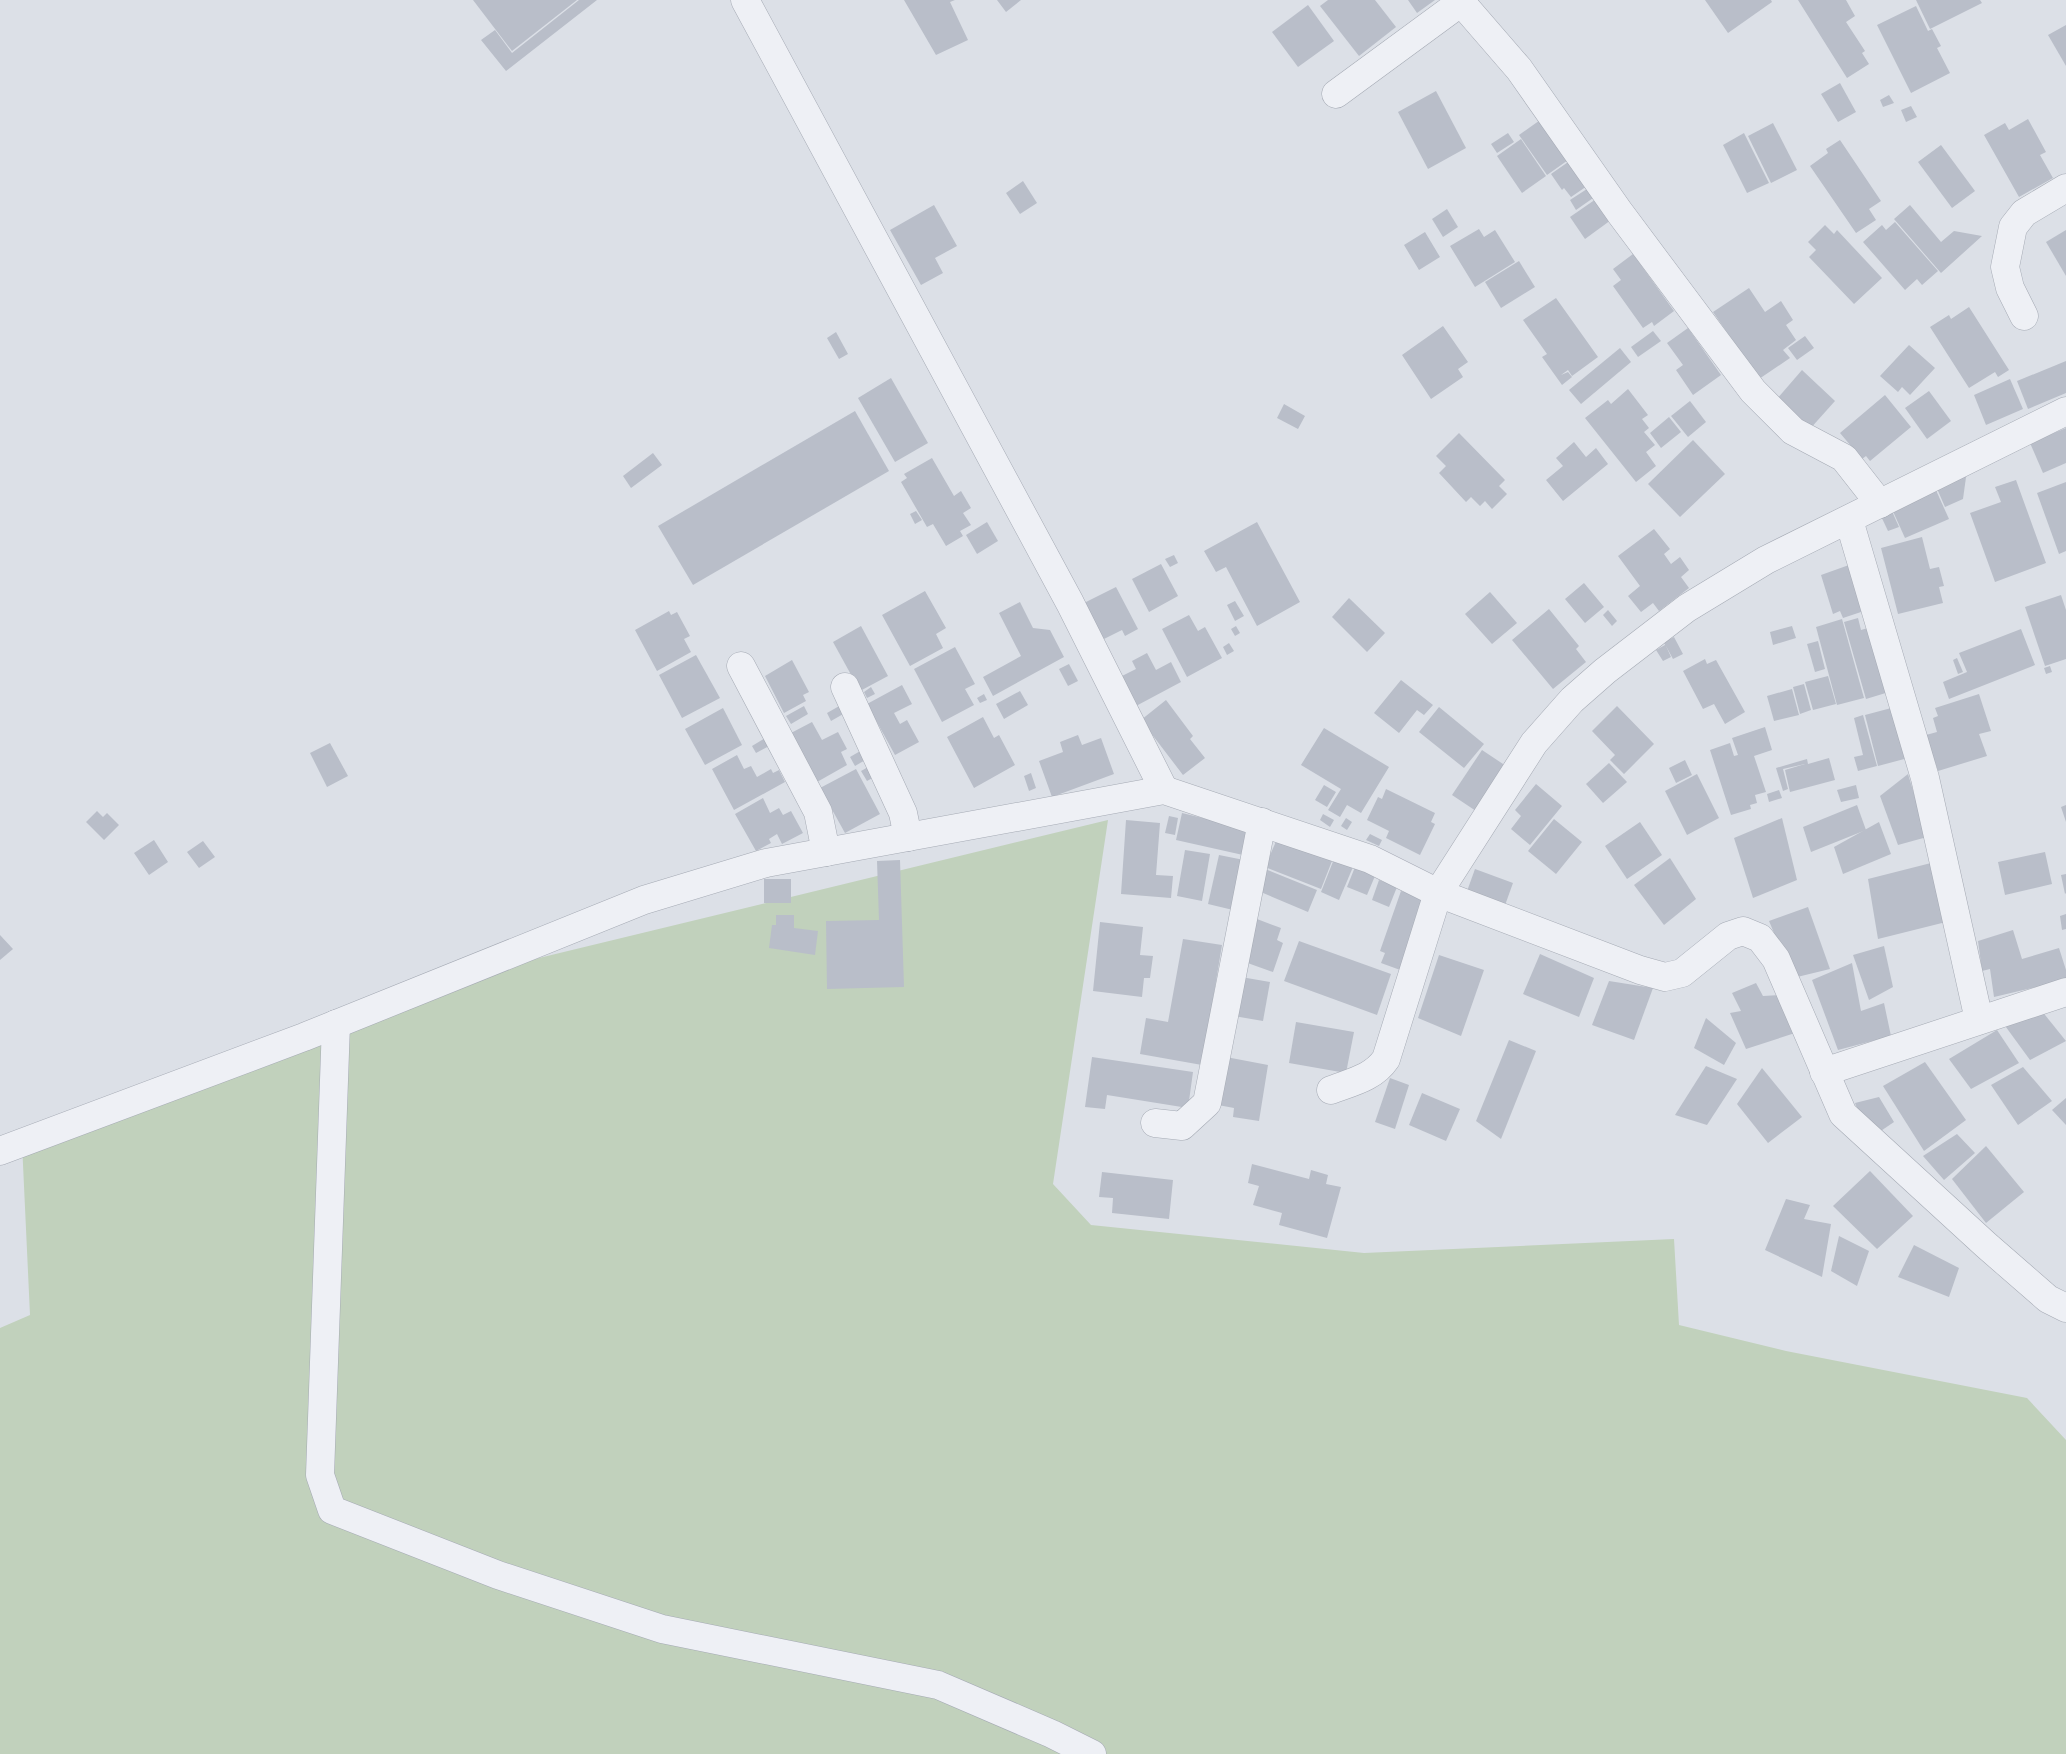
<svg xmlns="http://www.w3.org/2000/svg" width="2066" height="1754" viewBox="0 0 2066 1754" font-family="Jost,sans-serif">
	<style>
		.green { fill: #c1d1bc }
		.building { fill: #b9bec9 }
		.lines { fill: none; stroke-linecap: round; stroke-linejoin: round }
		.minor-casing { stroke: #a5aab4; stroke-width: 29 }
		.minor { stroke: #eef0f5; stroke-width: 28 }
	</style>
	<rect width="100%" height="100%" fill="#dce0e7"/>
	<!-- green -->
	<polygon class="green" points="1108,820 1053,1184 1091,1225 1364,1253 1674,1239 1679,1325 1786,1351 2027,1398 2066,1440 2066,1754 0,1754 0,1328 30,1315 22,1143 424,986"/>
	<!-- building -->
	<g class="building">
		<polygon points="473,0 577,0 512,51"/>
		<polygon points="579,0 597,0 506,71 481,40 495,30 512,53"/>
		<polygon points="904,0 955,0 950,2 968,40 936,55"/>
		<polygon points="997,0 1021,0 1006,12"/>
		<polygon points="1328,0 1375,0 1396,27 1359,56 1320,6"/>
		<polygon points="1408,0 1435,0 1417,13"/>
		<polygon points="1705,0 1771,0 1772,2 1728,33"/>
		<polygon points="1798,0 1846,0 1855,16 1846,22 1865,51 1862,53 1869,64 1847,78"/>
		<polygon points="1916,0 1980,0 1982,3 1930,29"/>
		<polygon points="1308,5 1334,41 1298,67 1272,32"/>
		<polygon points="1916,6 1928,31 1932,29 1941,46 1937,48 1950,73 1911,93 1877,25"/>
		<polygon points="2066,25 2066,66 2048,35"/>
		<polygon points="1840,83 1856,112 1838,122 1821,94"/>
		<polygon points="1436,91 1466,148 1428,169 1398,112"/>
		<polygon points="1889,95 1894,103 1883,107 1880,100"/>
		<polygon points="1911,106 1917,117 1906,122 1901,110"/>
		<polygon points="1543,118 1571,158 1547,175 1519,135"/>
		<polygon points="2028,119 2046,152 2040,155 2053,178 2019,197 1984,135 2005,123 2009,130"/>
		<polygon points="1773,123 1797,170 1771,183 1748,136"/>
		<polygon points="1508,133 1514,142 1497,153 1491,144"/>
		<polygon points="1744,133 1769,183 1747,193 1723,145"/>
		<polygon points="1521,139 1546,176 1522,193 1497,156"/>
		<polygon points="1840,140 1881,201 1869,209 1876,220 1856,233 1810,166 1828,153 1826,149"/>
		<polygon points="1941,145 1975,191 1952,208 1918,162"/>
		<polygon points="1571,160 1590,184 1571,197 1564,188 1562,190 1551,174"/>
		<polygon points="1023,181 1037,203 1020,214 1006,193"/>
		<polygon points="1590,187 1596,196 1576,210 1570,200"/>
		<polygon points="1596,199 1611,220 1585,239 1570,217"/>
		<polygon points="934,205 957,246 935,258 943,273 921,285 890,230"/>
		<polygon points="1910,205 1941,242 1954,231 1982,236 1941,273 1894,219"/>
		<polygon points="1447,209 1458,227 1443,237 1432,219"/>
		<polygon points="1895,222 1938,271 1922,285 1917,279 1905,290 1863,242 1882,225 1886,230"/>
		<polygon points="1825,225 1834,234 1837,230 1882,278 1854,304 1809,257 1816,250 1808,242"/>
		<polygon points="1479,229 1484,237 1495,230 1515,262 1475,287 1450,246"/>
		<polygon points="2066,230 2066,276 2046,242"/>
		<polygon points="1425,232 1440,257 1419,270 1404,245"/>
		<polygon points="1633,254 1674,311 1654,326 1652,322 1643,328 1613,286 1621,280 1613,269"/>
		<polygon points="1519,261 1535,287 1501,308 1485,282"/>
		<polygon points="1749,288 1765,312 1781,301 1793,320 1786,325 1796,340 1783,350 1790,358 1759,379 1713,312"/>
		<polygon points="1556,298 1598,357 1572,376 1568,370 1561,375 1568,372 1572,377 1562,385 1542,357 1547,354 1523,320"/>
		<polygon points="1969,307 2009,370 1998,377 1995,372 1969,388 1930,327 1949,315 1951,319"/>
		<polygon points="1443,326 1468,362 1458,369 1463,377 1431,399 1402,355"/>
		<polygon points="1688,328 1721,375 1693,395 1676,370 1683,365 1667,343"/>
		<polygon points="1653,331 1661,341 1638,357 1631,347"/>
		<polygon points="836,332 848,354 839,359 827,338"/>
		<polygon points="1805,336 1814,348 1797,360 1788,348"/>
		<polygon points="1909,345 1935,368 1910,395 1902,387 1898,392 1880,376"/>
		<polygon points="1620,348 1631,362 1581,404 1569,390"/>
		<polygon points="2066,361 2066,393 2028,409 2017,381"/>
		<polygon points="1802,370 1835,401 1809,430 1776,400"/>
		<polygon points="891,378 928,443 895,462 858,398"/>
		<polygon points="2010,379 2023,409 1986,425 1974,395"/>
		<polygon points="1628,389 1648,415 1642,419 1649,428 1644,432 1655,445 1646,452 1656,466 1636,482 1585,418 1608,400 1611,404"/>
		<polygon points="1929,391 1951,421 1927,439 1905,408"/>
		<polygon points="1885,395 1911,427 1870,461 1866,456 1862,459 1840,433"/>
		<polygon points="1690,401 1706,422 1688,437 1671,416"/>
		<polygon points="1284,404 1305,416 1298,429 1277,418"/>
		<polygon points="855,411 889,471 693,585 658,526"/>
		<polygon points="1669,417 1681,432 1661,448 1650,433"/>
		<polygon points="2066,428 2066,463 2043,473 2030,443"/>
		<polygon points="1459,433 1505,480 1499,486 1507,494 1492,509 1485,501 1480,506 1471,497 1466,502 1439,473 1446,466 1436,456"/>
		<polygon points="1693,440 1725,474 1680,517 1648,484"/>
		<polygon points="1574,442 1586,457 1596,448 1608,464 1563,501 1546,480 1563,466 1556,458"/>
		<polygon points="653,453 662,465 631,488 623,476"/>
		<polygon points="932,458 954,496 961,491 971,508 963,513 971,525 960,531 963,536 946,546 933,524 927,527 901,482 907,478 904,474"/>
		<polygon points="1967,470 1963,499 1945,507 1935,484"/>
		<polygon points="2016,480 2046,563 1995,582 1970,513 2001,502 1995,487"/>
		<polygon points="2066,482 2066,551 2059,554 2037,493"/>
		<polygon points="1935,488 1949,519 1905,538 1891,507"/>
		<polygon points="1891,509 1899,527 1888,531 1880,514"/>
		<polygon points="916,511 922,520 915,524 910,514"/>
		<polygon points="987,522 998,541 977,554 966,535"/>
		<polygon points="1257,522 1300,602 1257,626 1226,567 1216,572 1204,551"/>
		<polygon points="1654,529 1670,549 1664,554 1671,564 1680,557 1689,570 1681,577 1689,588 1659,611 1653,603 1641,612 1628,596 1640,586 1618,556"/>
		<polygon points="1922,537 1930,569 1939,567 1944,586 1939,587 1943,603 1898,614 1881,548"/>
		<polygon points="1174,555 1178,563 1170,567 1165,559"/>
		<polygon points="1161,564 1178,596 1149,612 1132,579"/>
		<polygon points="1849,565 1864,611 1843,618 1840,611 1833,614 1821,575"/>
		<polygon points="1584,583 1604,607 1585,623 1565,599"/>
		<polygon points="1116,587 1138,629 1125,636 1122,630 1104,639 1084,603"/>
		<polygon points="925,591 946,628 936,634 943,648 910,666 882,615"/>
		<polygon points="1490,592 1517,623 1492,644 1465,614"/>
		<polygon points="2061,595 2066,610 2066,659 2045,666 2025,607"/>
		<polygon points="1349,598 1385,633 1367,652 1332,617"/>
		<polygon points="1235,601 1244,616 1235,621 1227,605"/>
		<polygon points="1020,602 1033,628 1050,630 1064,657 993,696 983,677 1021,656 999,613"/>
		<polygon points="1549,609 1579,646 1576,649 1586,662 1553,689 1512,640"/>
		<polygon points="1608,610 1617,621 1612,626 1603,615"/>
		<polygon points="669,611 671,615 677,612 690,636 684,639 691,652 657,671 635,630"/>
		<polygon points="1189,615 1198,631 1205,627 1222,658 1187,677 1162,629"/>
		<polygon points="1858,618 1861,630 1871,627 1889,692 1866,699 1844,622"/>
		<polygon points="1842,619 1864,698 1837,705 1816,627"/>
		<polygon points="861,626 888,676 860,691 833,642"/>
		<polygon points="1236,626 1240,633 1235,636 1231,629"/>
		<polygon points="1792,626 1796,638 1773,645 1770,632"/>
		<polygon points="2021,629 2035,665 1949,699 1943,682 1967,672 1959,653"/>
		<polygon points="1674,637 1683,654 1673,659 1666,646 1671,657 1663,661 1656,650 1665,645 1664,642"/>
		<polygon points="1818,641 1825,669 1815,672 1807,644"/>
		<polygon points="1229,643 1234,651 1227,655 1223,647"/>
		<polygon points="955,647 975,684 965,689 974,705 942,722 914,669"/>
		<polygon points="1147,653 1156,670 1171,662 1181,682 1136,706 1120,677 1136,669 1132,661"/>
		<polygon points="696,655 720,698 682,718 659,675"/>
		<polygon points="1957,658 1963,672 1958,674 1953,660"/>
		<polygon points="1705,659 1707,664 1716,660 1745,712 1725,724 1714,704 1703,709 1683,671"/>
		<polygon points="792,660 809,692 803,695 806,701 784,713 765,676"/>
		<polygon points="1069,664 1078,681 1068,686 1059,669"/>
		<polygon points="2050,666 2052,672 2046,674 2044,668"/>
		<polygon points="1828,676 1836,704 1813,710 1805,682"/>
		<polygon points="1401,680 1433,705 1424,715 1417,710 1399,733 1374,713"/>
		<polygon points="1804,684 1811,710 1800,714 1793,687"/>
		<polygon points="902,685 912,704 894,713 900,724 907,720 919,742 895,755 867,704"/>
		<polygon points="871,687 875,694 867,698 864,692"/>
		<polygon points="1792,689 1799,715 1774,721 1767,696"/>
		<polygon points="1020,691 1028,705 1004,719 996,704"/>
		<polygon points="984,694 987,700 980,703 977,698"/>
		<polygon points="1979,694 1991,731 1979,734 1987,756 1938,771 1926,735 1937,732 1933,718 1938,716 1935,708"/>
		<polygon points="1166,700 1193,736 1190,739 1205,758 1183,775 1141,720"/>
		<polygon points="841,705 845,713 831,721 827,713"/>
		<polygon points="804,706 808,714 791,724 786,716"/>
		<polygon points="1617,706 1654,744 1624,774 1610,760 1615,755 1592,731"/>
		<polygon points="1439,707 1484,744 1464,768 1419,732"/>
		<polygon points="1895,707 1908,758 1878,766 1865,715"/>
		<polygon points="723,708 742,745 705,765 685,729"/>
		<polygon points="1863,715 1877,766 1858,771 1854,757 1863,755 1854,718"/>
		<polygon points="983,717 994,738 999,735 1015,765 974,788 947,737"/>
		<polygon points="812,722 822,740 838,732 847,749 841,752 847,765 817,782 791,733"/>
		<polygon points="1765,727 1772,750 1754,756 1766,792 1755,795 1757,803 1750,805 1751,809 1731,815 1710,750 1730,743 1734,756 1738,755 1732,738"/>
		<polygon points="1324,728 1389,767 1361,813 1347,805 1340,817 1328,810 1341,789 1301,765"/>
		<polygon points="1078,735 1082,745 1101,738 1114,774 1052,797 1039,761 1063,752 1060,742"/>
		<polygon points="767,737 771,745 756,753 752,746"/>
		<polygon points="330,743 348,776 327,787 310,753"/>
		<polygon points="862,750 867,759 855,766 850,757"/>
		<polygon points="1482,750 1506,766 1476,811 1452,795"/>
		<polygon points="737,755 744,769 751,766 757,777 771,769 773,773 779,770 785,782 734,810 712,769"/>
		<polygon points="1829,758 1835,780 1790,792 1785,770 1805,764 1783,769 1788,789 1783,791 1776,768 1807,759 1808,764"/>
		<polygon points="1685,760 1692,775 1676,783 1669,768"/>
		<polygon points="1609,763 1627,782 1603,803 1586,784"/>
		<polygon points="870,766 876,776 867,781 861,771"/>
		<polygon points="856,769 880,814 845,833 820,788"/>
		<polygon points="1031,773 1036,788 1029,791 1024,776"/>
		<polygon points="1697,774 1719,818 1687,835 1665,791"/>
		<polygon points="1908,774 1927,837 1898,845 1880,796"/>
		<polygon points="1536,784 1562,806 1530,845 1511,829 1521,816 1515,810"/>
		<polygon points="1324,785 1336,792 1327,807 1315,800"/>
		<polygon points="1856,785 1859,798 1841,802 1837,790"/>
		<polygon points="1386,789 1435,813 1431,822 1435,824 1420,855 1386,838 1389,831 1367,820 1378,797 1382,799"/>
		<polygon points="1779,790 1782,798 1769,802 1767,794"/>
		<polygon points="763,798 770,813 779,808 783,815 791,811 803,833 782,844 777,834 769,839 771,843 756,851 735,814"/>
		<polygon points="1857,805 1866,830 1811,852 1803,827"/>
		<polygon points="2066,805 2066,822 2061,807"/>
		<polygon points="97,811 103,817 107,813 119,825 104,840 86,822"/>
		<polygon points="1182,813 1248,829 1243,855 1176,840"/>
		<polygon points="1323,814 1334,820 1330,827 1320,820"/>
		<polygon points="1169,816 1178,818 1175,835 1165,833"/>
		<polygon points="1346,818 1352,822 1347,830 1341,826"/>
		<polygon points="1782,818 1797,880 1753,898 1734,838"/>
		<polygon points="1554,819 1582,842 1556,874 1528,851"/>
		<polygon points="1126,820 1160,823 1156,875 1173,876 1171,898 1121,894"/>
		<polygon points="1640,822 1662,855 1627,879 1605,846"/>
		<polygon points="1879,822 1891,854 1843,874 1834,847"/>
		<polygon points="1370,834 1382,840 1379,846 1366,840"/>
		<polygon points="1277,839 1332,861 1321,889 1265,867"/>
		<polygon points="154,840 168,862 149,875 134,853"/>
		<polygon points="203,841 215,857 199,868 187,852"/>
		<polygon points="1185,850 1210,854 1202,901 1177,896"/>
		<polygon points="2045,852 2052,884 2005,895 1998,862"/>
		<polygon points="1219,855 1244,860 1233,910 1208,904"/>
		<polygon points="1670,858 1696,899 1664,925 1634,885"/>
		<polygon points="1334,859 1353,867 1339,900 1321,892"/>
		<polygon points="900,860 904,987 827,989 826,921 879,920 877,861"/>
		<polygon points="1931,863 1946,922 1878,939 1868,879"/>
		<polygon points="1355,867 1375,876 1367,895 1347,887"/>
		<polygon points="1265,869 1317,890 1308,912 1256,890"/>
		<polygon points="1475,869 1513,883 1504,908 1466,894"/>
		<polygon points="2066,874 2066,893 2065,894 2061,875"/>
		<rect x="764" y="879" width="27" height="24"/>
		<polygon points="1379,880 1397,887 1389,907 1372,900"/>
		<polygon points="1401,891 1422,898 1415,919 1421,921 1403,971 1381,963 1385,953 1380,951"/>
		<polygon points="1808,907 1830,969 1793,978 1769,921"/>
		<polygon points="2066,914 2066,929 2062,930 2060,916"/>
		<polygon points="776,915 794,915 794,928 818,931 815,955 769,948 772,925 776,925"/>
		<polygon points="1257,919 1281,928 1277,940 1283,943 1273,972 1242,961"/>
		<polygon points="1100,922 1143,927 1140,955 1153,956 1150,978 1144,978 1142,997 1093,991"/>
		<polygon points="2013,930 2022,959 2059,948 2066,970 2066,980 1994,997 1990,969 1982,971 1978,941"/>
		<polygon points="0,935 13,949 0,960"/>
		<polygon points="1183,939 1222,945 1202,1065 1140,1054 1146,1018 1168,1022"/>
		<polygon points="1299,941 1391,974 1377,1015 1284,981"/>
		<polygon points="1884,946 1893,987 1869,1000 1853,955"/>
		<polygon points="1540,954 1594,978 1579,1017 1523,994"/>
		<polygon points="1439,955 1484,970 1461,1036 1418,1018"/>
		<polygon points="1852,963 1861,1011 1884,1003 1891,1036 1838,1050 1812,980"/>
		<polygon points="1241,977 1270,982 1263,1021 1228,1015"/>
		<polygon points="1609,981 1653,988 1634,1040 1592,1025"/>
		<polygon points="1756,983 1763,996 1780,995 1795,1033 1746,1049 1730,1013 1741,1011 1732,993"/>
		<polygon points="2037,1005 2066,1041 2030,1060 2003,1023"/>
		<polygon points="1706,1018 1736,1043 1724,1065 1694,1048"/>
		<polygon points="1296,1022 1354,1032 1346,1073 1289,1063"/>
		<polygon points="1997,1030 2019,1063 1971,1089 1949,1059"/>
		<polygon points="1509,1040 1536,1051 1501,1139 1476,1121"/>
		<polygon points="1092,1057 1193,1072 1188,1108 1107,1095 1105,1109 1085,1107"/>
		<polygon points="1226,1057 1268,1065 1259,1121 1233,1117 1234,1108 1218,1105"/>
		<polygon points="1925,1062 1966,1120 1924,1151 1883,1086"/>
		<polygon points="1706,1066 1737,1079 1707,1125 1675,1115"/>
		<polygon points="2023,1067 2052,1101 2018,1125 1991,1085"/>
		<polygon points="1762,1068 1802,1117 1768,1143 1737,1104"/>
		<polygon points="1390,1078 1409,1085 1395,1129 1375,1122"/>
		<polygon points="1422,1093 1460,1109 1446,1141 1409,1125"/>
		<polygon points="1879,1097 1894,1122 1869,1139 1855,1103"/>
		<polygon points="2066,1098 2066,1125 2052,1110"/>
		<polygon points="1957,1134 1975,1153 1944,1180 1923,1156"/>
		<polygon points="1986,1146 2024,1192 1986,1223 1952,1179"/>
		<polygon points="1252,1164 1309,1179 1311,1170 1328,1175 1326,1184 1341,1187 1327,1238 1279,1225 1282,1213 1253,1205 1259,1186 1248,1183"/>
		<polygon points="1870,1171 1913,1216 1877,1249 1833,1206"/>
		<polygon points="1102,1172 1173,1180 1169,1219 1112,1213 1113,1198 1099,1197"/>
		<polygon points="1786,1199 1810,1205 1804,1219 1831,1224 1822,1277 1765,1250"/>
		<polygon points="1839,1236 1869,1251 1857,1286 1831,1271"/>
		<polygon points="1914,1245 1959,1268 1949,1297 1898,1277"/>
	</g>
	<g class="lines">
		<defs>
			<g id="minor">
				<polyline points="745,0 1070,603 1164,790"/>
				<polyline points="1461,2 1519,69 1620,213 1753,391 1793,431 1844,458 1880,504"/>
				<polyline points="1336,94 1464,0"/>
				<polyline points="2024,316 2010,288 2005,267 2013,227 2024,213 2066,188"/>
				<polyline points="1849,520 1925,778 1979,1020"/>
				<polyline points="741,666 818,812 826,852"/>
				<polyline points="845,687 903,813 908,837"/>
				<polyline points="336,1024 320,1475 332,1510 498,1575 662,1629 938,1685 1052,1734 1092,1754"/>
				<polyline points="1824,1072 2066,992"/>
				<path d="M1331,1090c21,-8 42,-12 55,-31l52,-166 96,-150 38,-43 33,-29 82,-63 79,-48 300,-149"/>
				<polyline points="1155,1123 1182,1126 1207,1103 1262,822"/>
				<polyline points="0,1151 304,1037 644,900 766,863 1164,790 1370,859 1438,893 1640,970 1665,977 1682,973 1728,936 1743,931 1760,938 1776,959 1843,1114 1986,1245 2048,1299 2066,1308"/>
			</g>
		</defs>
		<!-- minor casing -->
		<use href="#minor" class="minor-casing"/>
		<!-- minor -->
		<use href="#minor" class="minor"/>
	</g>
</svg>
